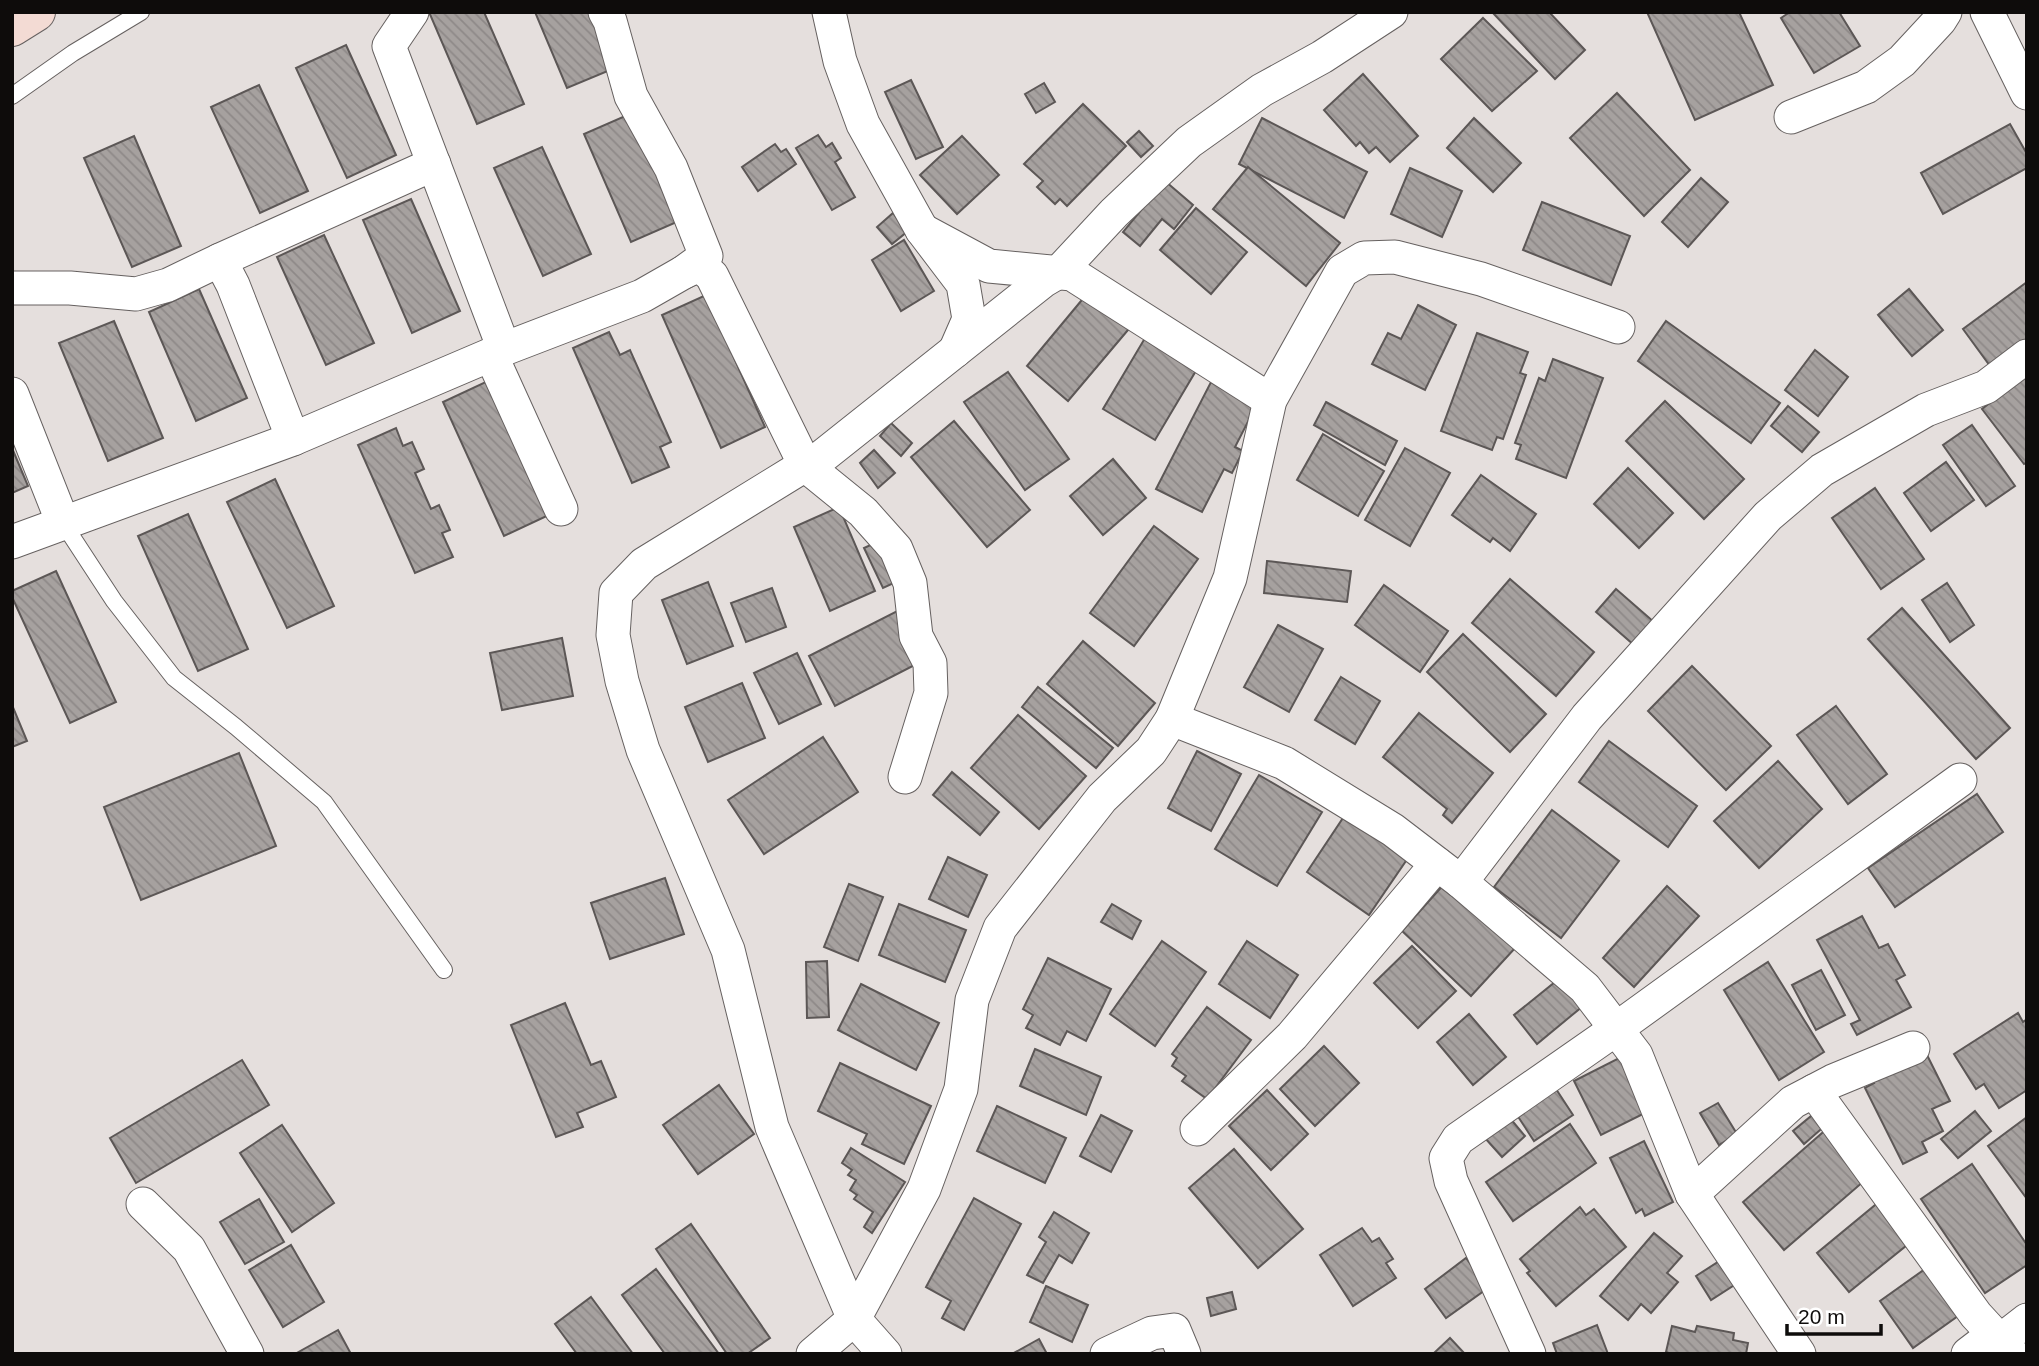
<svg xmlns="http://www.w3.org/2000/svg" width="2039" height="1366" viewBox="0 0 2039 1366" font-family="Arial,sans-serif">
	<style>
		.building { fill: url(#building-back-hatch); stroke: #5c5756; stroke-width: 2 }
		.lines { fill: none; stroke-linecap: round; stroke-linejoin: round }
		.service-casing { stroke: #666160; stroke-width: 18 }
		.minor-casing { stroke: #666160; stroke-width: 35 }
		.secondary-casing { stroke: #666160; stroke-width: 40 }
		.service { stroke: #fff; stroke-width: 16 }
		.minor { stroke: #fff; stroke-width: 33 }
		.secondary { stroke: #f3dbd4; stroke-width: 38 }
	</style>
	<defs>
		<pattern id="building-back-hatch" width="6" height="6" patternUnits="userSpaceOnUse" patternTransform="scale(1.75)"><rect width="6" height="6" fill="#a6a19f"/><path d="M-1 5l2 2M0 0l6 6M5-1l2 2" fill="none" stroke="#8e8988"/></pattern>
	</defs>
	<rect width="100%" height="100%" fill="#e5dfdd"/>
	<!-- building -->
	<g class="building">
		<polygon points="429,12 484,12 524,104 477,124"/>
		<polygon points="535,12 592,12 615,68 567,88"/>
		<polygon points="1492,12 1549,12 1585,50 1555,79"/>
		<polygon points="1647,12 1739,12 1773,85 1695,120"/>
		<polygon points="1790,12 1839,12 1860,46 1814,73 1781,18"/>
		<polygon points="1483,18 1537,71 1492,111 1441,59"/>
		<polygon points="346,45 396,155 347,178 296,68"/>
		<polygon points="1363,74 1418,136 1390,162 1376,147 1369,153 1360,142 1356,146 1324,110"/>
		<polygon points="911,80 943,147 916,159 885,92"/>
		<polygon points="1044,83 1055,102 1036,113 1025,94"/>
		<polygon points="259,85 308,191 260,213 211,107"/>
		<polygon points="1617,93 1690,170 1644,216 1570,138"/>
		<polygon points="1083,104 1126,146 1067,206 1060,199 1055,204 1037,187 1043,181 1024,164"/>
		<polygon points="632,113 679,221 631,242 584,134"/>
		<polygon points="1262,118 1367,172 1344,218 1239,164"/>
		<polygon points="1474,118 1521,163 1493,192 1447,148"/>
		<polygon points="2010,124 2027,154 2027,168 1943,214 1921,173"/>
		<polygon points="1139,131 1153,146 1141,157 1127,142"/>
		<polygon points="818,135 826,147 832,143 841,158 835,162 855,197 832,210 796,148"/>
		<polygon points="134,136 181,246 132,267 84,158"/>
		<polygon points="962,136 999,175 957,214 920,175"/>
		<polygon points="775,144 781,152 786,149 796,164 758,191 742,167"/>
		<polygon points="542,147 591,254 543,276 494,168"/>
		<polygon points="1248,167 1340,243 1306,286 1213,209"/>
		<polygon points="1410,168 1462,191 1442,237 1391,214"/>
		<polygon points="1701,178 1728,202 1688,247 1662,222"/>
		<polygon points="1165,181 1193,205 1174,229 1162,219 1140,246 1123,232"/>
		<polygon points="411,199 460,311 412,333 363,220"/>
		<polygon points="1542,202 1630,236 1611,285 1523,250"/>
		<polygon points="1196,208 1247,252 1211,294 1160,250"/>
		<polygon points="893,213 908,231 892,244 877,227"/>
		<polygon points="324,235 374,343 326,365 277,257"/>
		<polygon points="904,240 934,291 901,311 872,260"/>
		<polygon points="2027,282 2027,344 1993,370 1963,329"/>
		<polygon points="199,289 247,398 196,421 149,312"/>
		<polygon points="1091,289 1133,324 1068,401 1027,366"/>
		<polygon points="1909,289 1943,330 1912,356 1878,315"/>
		<polygon points="706,295 765,427 721,448 662,315"/>
		<polygon points="1418,305 1456,325 1425,390 1372,364 1388,333 1401,339"/>
		<polygon points="114,321 163,438 108,461 59,343"/>
		<polygon points="1666,321 1780,403 1751,443 1638,361"/>
		<polygon points="609,332 620,355 630,350 671,442 660,447 669,467 632,483 573,348"/>
		<polygon points="1477,333 1528,352 1520,373 1526,375 1503,439 1497,437 1492,450 1441,431"/>
		<polygon points="1145,338 1197,369 1155,440 1103,409"/>
		<polygon points="1815,350 1848,377 1818,416 1785,390"/>
		<polygon points="1553,359 1603,378 1566,478 1516,459 1521,445 1515,443 1539,378 1545,381"/>
		<polygon points="1008,372 1069,459 1025,490 964,402"/>
		<polygon points="2027,374 2027,462 2024,464 1982,409"/>
		<polygon points="490,380 551,514 504,536 443,402"/>
		<polygon points="1211,382 1256,406 1235,447 1243,451 1232,473 1224,469 1202,512 1156,489"/>
		<polygon points="1665,401 1744,479 1704,519 1626,441"/>
		<polygon points="1326,402 1397,441 1385,465 1314,425"/>
		<polygon points="1788,406 1819,432 1802,452 1771,426"/>
		<polygon points="954,421 1030,510 987,547 911,457"/>
		<polygon points="891,423 912,443 901,456 880,436"/>
		<polygon points="1972,425 2015,486 1986,506 1943,445"/>
		<polygon points="396,428 403,446 412,442 424,469 415,473 431,509 439,505 450,530 442,533 453,557 415,573 358,445"/>
		<polygon points="1323,434 1384,471 1358,516 1297,480"/>
		<polygon points="12,448 28,486 12,493"/>
		<polygon points="1405,448 1450,473 1410,546 1365,520"/>
		<polygon points="874,450 895,473 878,488 860,463"/>
		<polygon points="1113,459 1146,498 1103,535 1070,496"/>
		<polygon points="1946,462 1974,500 1931,531 1904,493"/>
		<polygon points="1628,468 1673,513 1639,548 1594,504"/>
		<polygon points="1481,475 1536,514 1510,551 1493,538 1490,542 1452,515"/>
		<polygon points="275,479 334,606 287,628 227,502"/>
		<polygon points="1875,488 1924,559 1881,589 1832,518"/>
		<polygon points="839,507 875,591 830,611 794,527"/>
		<polygon points="188,514 248,649 198,671 138,536"/>
		<polygon points="1154,526 1198,559 1134,646 1090,613"/>
		<polygon points="890,536 909,576 883,588 864,548"/>
		<polygon points="1267,561 1351,571 1347,602 1264,593"/>
		<polygon points="56,571 116,702 70,723 12,597 12,591"/>
		<polygon points="1510,579 1594,652 1556,696 1472,623"/>
		<polygon points="708,582 733,646 687,664 662,600"/>
		<polygon points="1947,583 1974,625 1950,642 1922,600"/>
		<polygon points="1384,585 1448,631 1420,672 1355,625"/>
		<polygon points="772,588 786,627 746,642 731,603"/>
		<polygon points="1616,589 1654,622 1634,645 1596,612"/>
		<polygon points="913,603 938,653 835,706 809,656"/>
		<polygon points="1902,608 2010,728 1976,759 1868,639"/>
		<polygon points="1278,625 1323,649 1289,712 1244,687"/>
		<polygon points="1463,634 1546,714 1510,752 1427,672"/>
		<polygon points="562,638 573,696 502,710 490,653"/>
		<polygon points="1083,641 1155,703 1118,746 1047,684"/>
		<polygon points="797,653 821,704 779,724 754,673"/>
		<polygon points="1692,666 1771,746 1726,790 1648,711"/>
		<polygon points="1341,677 1380,701 1355,744 1315,720"/>
		<polygon points="742,683 765,738 708,762 685,707"/>
		<polygon points="1038,687 1113,748 1096,768 1022,707"/>
		<polygon points="12,705 27,741 12,747"/>
		<polygon points="1836,706 1887,774 1848,804 1797,735"/>
		<polygon points="1419,713 1493,773 1452,823 1443,815 1447,809 1383,757"/>
		<polygon points="1018,715 1086,776 1039,829 971,768"/>
		<polygon points="823,737 858,792 764,854 728,800"/>
		<polygon points="1609,741 1697,806 1668,847 1579,782"/>
		<polygon points="1197,751 1241,774 1211,831 1168,808"/>
		<polygon points="239,753 276,846 141,900 104,807"/>
		<polygon points="1778,761 1822,809 1759,868 1714,821"/>
		<polygon points="952,772 999,812 980,835 933,795"/>
		<polygon points="1259,775 1322,812 1277,886 1215,849"/>
		<polygon points="1977,794 2003,832 1895,907 1868,868"/>
		<polygon points="1552,810 1619,861 1561,938 1494,887"/>
		<polygon points="1347,812 1410,855 1369,915 1307,872"/>
		<polygon points="948,857 987,875 968,917 929,899"/>
		<polygon points="665,878 684,934 610,959 591,903"/>
		<polygon points="1446,882 1516,947 1471,996 1402,931"/>
		<polygon points="849,884 883,897 858,961 824,947"/>
		<polygon points="1667,886 1699,916 1634,987 1603,958"/>
		<polygon points="899,904 966,930 945,982 879,955"/>
		<polygon points="1112,904 1141,921 1132,939 1101,922"/>
		<polygon points="1862,916 1879,948 1888,944 1905,975 1896,980 1911,1007 1857,1035 1851,1024 1860,1020 1817,940"/>
		<polygon points="1162,941 1206,972 1155,1046 1110,1014"/>
		<polygon points="1247,941 1298,975 1270,1018 1219,984"/>
		<polygon points="1412,946 1456,991 1418,1028 1374,983"/>
		<polygon points="1048,958 1111,989 1086,1041 1067,1031 1060,1045 1026,1028 1033,1015 1023,1009"/>
		<polygon points="827,961 829,1017 807,1018 806,962"/>
		<polygon points="1768,962 1824,1052 1779,1080 1724,990"/>
		<polygon points="1821,970 1845,1015 1816,1030 1792,985"/>
		<polygon points="1560,978 1583,1006 1537,1044 1514,1015"/>
		<polygon points="861,984 939,1023 916,1070 838,1030"/>
		<polygon points="565,1003 591,1065 601,1061 616,1097 577,1113 583,1127 556,1137 511,1025"/>
		<polygon points="1207,1007 1251,1040 1207,1099 1182,1081 1186,1076 1172,1066 1177,1058 1172,1054"/>
		<polygon points="2018,1013 2023,1022 2027,1019 2027,1090 1999,1108 1984,1084 1976,1089 1954,1054"/>
		<polygon points="1469,1014 1506,1057 1473,1085 1437,1042"/>
		<polygon points="1324,1046 1359,1083 1315,1126 1280,1089"/>
		<polygon points="1035,1049 1101,1077 1086,1115 1020,1086"/>
		<polygon points="1924,1049 1950,1101 1932,1109 1943,1131 1922,1142 1927,1152 1903,1164 1865,1088 1874,1083 1870,1076"/>
		<polygon points="1627,1054 1653,1109 1601,1135 1574,1081"/>
		<polygon points="242,1060 269,1105 136,1183 110,1138"/>
		<polygon points="840,1063 931,1106 904,1164 862,1144 867,1134 818,1111"/>
		<polygon points="719,1085 754,1134 698,1174 663,1125"/>
		<polygon points="1556,1089 1573,1115 1534,1141 1517,1115"/>
		<polygon points="1267,1090 1308,1134 1271,1170 1229,1126"/>
		<polygon points="1718,1103 1737,1134 1719,1145 1700,1113"/>
		<polygon points="997,1106 1066,1138 1045,1183 977,1151"/>
		<polygon points="1975,1111 1991,1131 1958,1158 1941,1139"/>
		<polygon points="1816,1112 1827,1124 1804,1144 1793,1131"/>
		<polygon points="1101,1115 1132,1131 1111,1172 1080,1156"/>
		<polygon points="1509,1117 1525,1136 1502,1157 1485,1138"/>
		<polygon points="2027,1117 2027,1199 1988,1146"/>
		<polygon points="1570,1124 1596,1163 1513,1221 1486,1182"/>
		<polygon points="282,1125 334,1203 292,1232 240,1153"/>
		<polygon points="1829,1127 1871,1175 1784,1250 1743,1202"/>
		<polygon points="1644,1141 1673,1202 1645,1216 1642,1209 1636,1213 1610,1158"/>
		<polygon points="851,1148 905,1182 872,1233 864,1227 873,1212 854,1199 857,1195 850,1190 856,1180 848,1175 852,1170 842,1163"/>
		<polygon points="1234,1149 1303,1229 1258,1268 1189,1188"/>
		<polygon points="1972,1164 2027,1245 2027,1265 1985,1293 1921,1199"/>
		<polygon points="974,1198 1021,1224 964,1330 942,1318 951,1301 926,1287"/>
		<polygon points="259,1199 284,1242 245,1264 220,1222"/>
		<polygon points="1880,1201 1912,1241 1849,1292 1817,1253"/>
		<polygon points="1580,1207 1586,1215 1594,1209 1626,1247 1556,1306 1527,1273 1530,1271 1520,1259"/>
		<polygon points="1054,1212 1089,1233 1072,1263 1059,1255 1043,1283 1027,1275 1046,1242 1039,1237"/>
		<polygon points="691,1224 770,1338 747,1354 727,1354 656,1249"/>
		<polygon points="1362,1228 1372,1242 1379,1238 1393,1259 1386,1263 1396,1278 1353,1306 1320,1255"/>
		<polygon points="1654,1233 1682,1256 1667,1273 1678,1282 1651,1313 1641,1304 1628,1320 1600,1296"/>
		<polygon points="291,1245 324,1302 283,1327 249,1270"/>
		<polygon points="1735,1251 1750,1275 1711,1300 1696,1276"/>
		<polygon points="1466,1258 1488,1288 1446,1318 1425,1289"/>
		<polygon points="1932,1264 1965,1311 1913,1348 1880,1301"/>
		<polygon points="656,1269 719,1354 665,1354 622,1295"/>
		<polygon points="1046,1286 1088,1305 1072,1342 1030,1322"/>
		<polygon points="1232,1292 1236,1309 1211,1316 1207,1298"/>
		<polygon points="591,1297 633,1354 577,1354 555,1324"/>
		<polygon points="1597,1325 1608,1354 1557,1354 1553,1343"/>
		<polygon points="1672,1326 1695,1332 1697,1326 1734,1333 1733,1340 1748,1343 1746,1354 1671,1354 1666,1352"/>
		<polygon points="338,1330 351,1354 295,1354"/>
		<polygon points="1450,1338 1465,1354 1433,1354"/>
		<polygon points="1039,1339 1047,1354 1012,1354"/>
	</g>
	<g class="lines">
		<defs>
			<g id="service">
				<polyline points="12,96 73,53 141,12"/>
				<polyline points="63,523 114,601 174,678 236,727 324,802 444,970"/>
			</g>
			<g id="minor">
				<polyline points="412,12 389,46 504,349"/>
				<polyline points="829,12 840,61 863,124 922,230 963,284 969,319 955,351"/>
				<polyline points="1987,12 2027,93"/>
				<polyline points="1791,117 1866,87 1902,61 1940,20 1945,12"/>
				<polyline points="922,230 989,266 1072,274 1270,400"/>
				<polyline points="220,260 434,164"/>
				<polyline points="684,272 700,265 712,276 805,465 863,512 896,549 910,583 916,636 930,663 931,693 905,777"/>
				<polyline points="12,288 70,288 136,294 168,285 220,260 233,285 293,439"/>
				<polyline points="491,355 561,509"/>
				<polyline points="12,394 63,523"/>
				<polyline points="12,542 293,439 504,349 642,296 684,272 706,256 671,168 631,96 610,21 605,12"/>
				<polyline points="1172,719 1284,763 1393,830 1461,882 1585,988 1636,1055 1692,1194 1799,1354"/>
				<polyline points="1461,882 1587,717 1768,516 1822,470 1926,410 1986,387 2027,356"/>
				<polyline points="1814,1091 1976,1315 2000,1341 2027,1320"/>
				<polyline points="1197,1129 1292,1036 1437,864"/>
				<polyline points="1692,1194 1793,1102 1833,1081 1913,1048"/>
				<polyline points="143,1204 189,1249 247,1354"/>
				<polyline points="813,1354 854,1319 924,1189 961,1089 972,1000 1000,928 1102,798 1151,751 1172,719 1230,578 1270,400 1342,271 1364,258 1395,257 1481,279 1618,327"/>
				<polyline points="885,1354 854,1319 772,1127 728,950 643,750 622,681 613,635 616,593 644,564 805,465 814,463 1043,281 1060,271 1114,213 1189,142 1262,90 1322,57 1391,12"/>
				<polyline points="1107,1354 1152,1333 1174,1330 1184,1354"/>
				<polyline points="1529,1354 1451,1181 1446,1158 1458,1139 1616,1029 1960,780"/>
				<polyline points="1968,1354 1985,1341 2000,1341 2012,1354"/>
			</g>
			<polyline id="secondary" points="12,27 36,12"/>
		</defs>
		<!-- service casing -->
		<use href="#service" class="service-casing"/>
		<!-- minor casing -->
		<use href="#minor" class="minor-casing"/>
		<!-- secondary casing -->
		<use href="#secondary" class="secondary-casing"/>
		<!-- service -->
		<use href="#service" class="service"/>
		<!-- minor -->
		<use href="#minor" class="minor"/>
		<!-- secondary -->
		<use href="#secondary" class="secondary"/>
	</g>
	<!-- border -->
	<rect width="2039" height="1366" fill="none" stroke="#0e0c0b" stroke-width="28"/>
	<!-- scale -->
	<path d="M1787 1324v10h94v-10" fill="none" stroke="#0e0c0b" stroke-width="3.5"/>
	<text x="1798" y="1324" font-size="21" fill="#0e0c0b" stroke="#ffffff" stroke-width="5" paint-order="stroke">20 m</text>
</svg>
